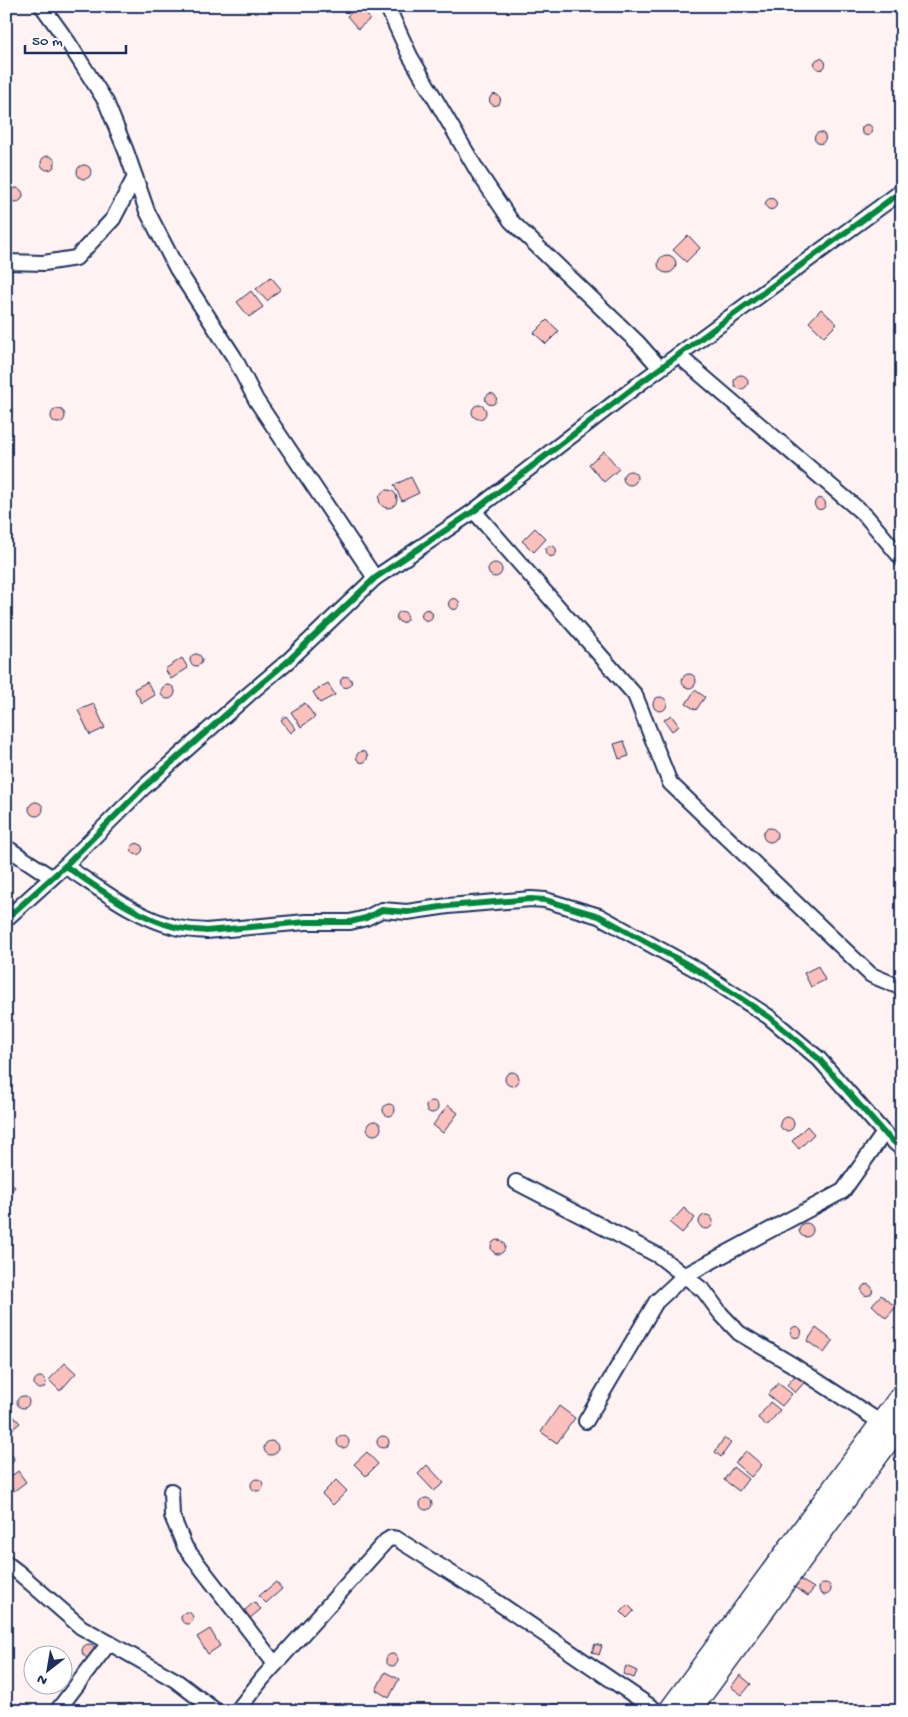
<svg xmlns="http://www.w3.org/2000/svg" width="908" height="1717" viewBox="0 0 908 1717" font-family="'Gochi Hand',sans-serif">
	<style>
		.building { fill: #fbbfbc; stroke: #1b2f5e }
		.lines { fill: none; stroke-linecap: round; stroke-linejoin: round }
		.minor-casing { stroke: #1b2f5e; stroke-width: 18 }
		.secondary-casing { stroke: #1b2f5e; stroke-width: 22 }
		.minor { stroke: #fff; stroke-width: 14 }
		.secondary { stroke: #fff; stroke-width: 19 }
		.cycleway-casing { stroke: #fff; stroke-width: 9 }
		.cycleway { stroke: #00873e; stroke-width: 6 }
	</style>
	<rect width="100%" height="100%" fill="#fef2f2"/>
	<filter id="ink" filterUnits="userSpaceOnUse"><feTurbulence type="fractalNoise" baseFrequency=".02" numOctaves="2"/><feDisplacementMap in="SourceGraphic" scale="10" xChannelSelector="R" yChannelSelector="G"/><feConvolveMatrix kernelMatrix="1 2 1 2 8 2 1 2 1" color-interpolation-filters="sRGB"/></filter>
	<g filter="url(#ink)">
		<!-- building -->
		<g class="building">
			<polygon points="360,6 370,19 358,29 347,16"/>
			<circle cx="820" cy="64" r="5.5"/>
			<circle cx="495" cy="100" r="5.5"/>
			<circle cx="867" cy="130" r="5.5"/>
			<circle cx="820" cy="138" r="5.5"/>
			<circle cx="48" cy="163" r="7"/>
			<circle cx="84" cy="172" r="7"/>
			<circle cx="16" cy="195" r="7"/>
			<circle cx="771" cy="204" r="5.5"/>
			<polygon points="688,235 700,248 686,262 673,250"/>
			<circle cx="667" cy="264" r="9"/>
			<polygon points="271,277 281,289 267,301 256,289"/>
			<polygon points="251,291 263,307 249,317 237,302"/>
			<polygon points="821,309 837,324 824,337 809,322"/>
			<polygon points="547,320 559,331 546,344 534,333"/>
			<circle cx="741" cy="382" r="7"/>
			<circle cx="491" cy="399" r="5.5"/>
			<circle cx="479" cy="412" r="7"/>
			<circle cx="58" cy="416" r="7"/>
			<polygon points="604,451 619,469 604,482 589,464"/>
			<circle cx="630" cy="478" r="7"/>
			<polygon points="411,477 419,493 402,501 394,485"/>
			<circle cx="388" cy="499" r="9"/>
			<circle cx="820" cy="504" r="5.5"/>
			<polygon points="535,528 546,539 534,552 522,541"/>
			<circle cx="551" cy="551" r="5.5"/>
			<circle cx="495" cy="570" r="7"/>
			<circle cx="454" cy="604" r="5.5"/>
			<circle cx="427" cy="615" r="5.5"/>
			<circle cx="402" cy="617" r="5.5"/>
			<circle cx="196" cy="660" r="6"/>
			<polygon points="182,658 188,668 171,679 165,669"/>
			<circle cx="689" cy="681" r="7"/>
			<circle cx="346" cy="682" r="5.5"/>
			<polygon points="147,682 155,695 142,703 134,689"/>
			<polygon points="328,683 335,695 320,703 313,692"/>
			<circle cx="168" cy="692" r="7"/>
			<polygon points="695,690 705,697 696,710 686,704"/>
			<circle cx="660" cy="704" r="7"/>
			<polygon points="305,703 315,717 301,727 291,712"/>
			<polygon points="94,704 105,728 90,735 78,710"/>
			<polygon points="671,715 679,726 672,731 664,720"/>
			<polygon points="286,716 296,729 291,733 281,720"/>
			<polygon points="624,741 629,756 619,759 614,744"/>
			<circle cx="362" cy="757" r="5.5"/>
			<circle cx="36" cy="809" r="7"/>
			<circle cx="770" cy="835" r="7"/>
			<circle cx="137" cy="849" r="5.5"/>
			<polygon points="818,966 825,980 811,987 804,973"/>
			<circle cx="512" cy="1079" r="7"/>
			<circle cx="432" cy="1107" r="6"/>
			<circle cx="389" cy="1110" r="6"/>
			<polygon points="448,1105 458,1113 443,1133 433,1125"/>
			<circle cx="787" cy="1124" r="7"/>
			<circle cx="374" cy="1128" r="7"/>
			<polygon points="807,1126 814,1134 799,1149 792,1141"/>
			<polygon points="6,1179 15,1187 6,1196"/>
			<polygon points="684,1208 695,1218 682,1233 670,1223"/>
			<circle cx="706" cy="1222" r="7"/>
			<circle cx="806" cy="1230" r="7"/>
			<circle cx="498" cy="1247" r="7"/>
			<circle cx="867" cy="1290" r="5.5"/>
			<polygon points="881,1295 896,1307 886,1318 872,1305"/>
			<circle cx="796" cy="1332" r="5.5"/>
			<polygon points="816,1328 833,1341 824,1353 807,1341"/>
			<polygon points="65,1363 76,1373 60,1391 49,1380"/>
			<polygon points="800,1370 808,1378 795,1393 787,1385"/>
			<circle cx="40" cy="1383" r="6"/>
			<polygon points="778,1383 792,1394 782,1406 768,1395"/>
			<circle cx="23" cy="1402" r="6"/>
			<polygon points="770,1402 780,1410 767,1426 758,1418"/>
			<polygon points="559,1406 575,1418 557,1443 541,1432"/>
			<polygon points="6,1408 20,1423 6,1435"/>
			<circle cx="383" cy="1442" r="6"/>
			<circle cx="343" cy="1442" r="6"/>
			<polygon points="724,1438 731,1443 721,1457 715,1452"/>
			<circle cx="271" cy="1448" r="7"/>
			<polygon points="746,1451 762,1465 751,1477 735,1463"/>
			<polygon points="367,1452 378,1464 366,1476 354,1464"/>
			<polygon points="6,1453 11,1454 14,1458 13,1462 9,1465 6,1465"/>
			<polygon points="427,1465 444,1483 434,1491 418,1474"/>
			<polygon points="733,1467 748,1479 739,1491 724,1480"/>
			<polygon points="18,1471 26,1482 14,1491 6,1480"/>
			<circle cx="257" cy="1485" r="6"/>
			<polygon points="336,1480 347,1491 333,1505 322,1494"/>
			<circle cx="426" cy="1504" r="6"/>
			<polygon points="799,1579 814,1588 808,1596 794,1587"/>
			<polygon points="276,1582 282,1589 266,1603 259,1596"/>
			<circle cx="825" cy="1589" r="6"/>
			<polygon points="254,1602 261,1609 249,1619 243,1612"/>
			<polygon points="628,1605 634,1611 627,1618 621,1612"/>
			<circle cx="187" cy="1618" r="6"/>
			<polygon points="210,1629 220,1646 208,1654 197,1637"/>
			<polygon points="595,1644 602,1646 599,1655 592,1652"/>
			<circle cx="89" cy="1651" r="7"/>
			<circle cx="392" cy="1660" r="6"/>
			<polygon points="626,1666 637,1671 634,1678 623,1674"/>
			<polygon points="385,1672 399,1679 389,1698 376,1690"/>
			<polygon points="740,1675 751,1684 742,1695 731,1687"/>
			<polygon points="129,1703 137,1711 122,1710"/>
			<polygon points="551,1704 558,1704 560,1711 548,1711"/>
		</g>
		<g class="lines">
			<defs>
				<g id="minor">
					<polyline points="42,6 68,42 106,102 126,151 147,211 177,269 234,357 256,400 375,578"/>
					<polyline points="387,6 410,56 478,172 511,221 638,343 660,368"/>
					<polyline points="6,262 44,263 76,258 113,219 135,177"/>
					<polyline points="678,355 866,516 902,559"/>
					<polyline points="474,511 635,695 670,783 871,975 902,988"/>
					<polyline points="6,847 51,877"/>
					<path d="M65,866c34,22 70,51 110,61 10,3 21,3 31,4l100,-9h44l16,-4 16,-8 25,2 41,-6 83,-7 14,1 54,16 100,55 70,46 50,42 65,74 18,16"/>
					<polyline points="6,919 65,866 143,788 249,694 288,661 375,578 474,511 640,383 902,191"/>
					<polyline points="516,1182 659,1256 704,1291 721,1314 739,1333 793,1365 880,1422"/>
					<polyline points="586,1421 656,1302 684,1276 843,1191 884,1133"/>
					<polyline points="171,1491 172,1516 185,1547 275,1664"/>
					<polyline points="6,1563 18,1572 81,1627 175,1680 216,1711"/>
					<polyline points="57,1711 109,1643"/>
					<polyline points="237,1711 262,1679 386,1541 391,1538 397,1539 494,1600 657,1711"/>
				</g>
				<g id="secondary">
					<polyline points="668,1711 902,1393"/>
					<polyline points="691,1711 902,1424"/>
				</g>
			</defs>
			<!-- minor casing -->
			<use href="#minor" class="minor-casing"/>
			<!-- secondary casing -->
			<use href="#secondary" class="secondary-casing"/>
			<!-- minor -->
			<use href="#minor" class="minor"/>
			<!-- secondary -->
			<use href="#secondary" class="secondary"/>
			<defs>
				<g id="cycleway">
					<path d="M65,866c34,22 70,51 110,61 10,3 21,3 31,4l100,-9h44l16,-4 16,-8 25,2 41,-6 83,-7 14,1 54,16 100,55 70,46 50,42 65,74 18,16"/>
					<polyline points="6,919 65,866 143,788 249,694 288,661 375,578 474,511 640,383 902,191"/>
				</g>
			</defs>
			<!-- cycleway casing -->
			<use href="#cycleway" class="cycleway-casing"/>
			<!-- cycleway -->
			<use href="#cycleway" class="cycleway"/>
		</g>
	</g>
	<!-- margin -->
	<rect width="908" height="1717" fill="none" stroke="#fff" stroke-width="25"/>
	<rect x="12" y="12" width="883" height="1692" fill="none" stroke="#1b2f5e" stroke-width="2" filter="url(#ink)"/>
	<!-- north arrow -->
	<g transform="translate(48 1670) rotate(211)"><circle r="24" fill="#ffffff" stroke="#a4acbf"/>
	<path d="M0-4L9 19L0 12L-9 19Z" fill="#1b2f5e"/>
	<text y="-8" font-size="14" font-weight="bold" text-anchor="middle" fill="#1b2f5e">N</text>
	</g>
	<!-- scale -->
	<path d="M25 45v8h101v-8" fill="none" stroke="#1b2f5e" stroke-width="2.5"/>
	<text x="32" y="45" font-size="15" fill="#1b2f5e" stroke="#ffffff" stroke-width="4" paint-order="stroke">50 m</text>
</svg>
